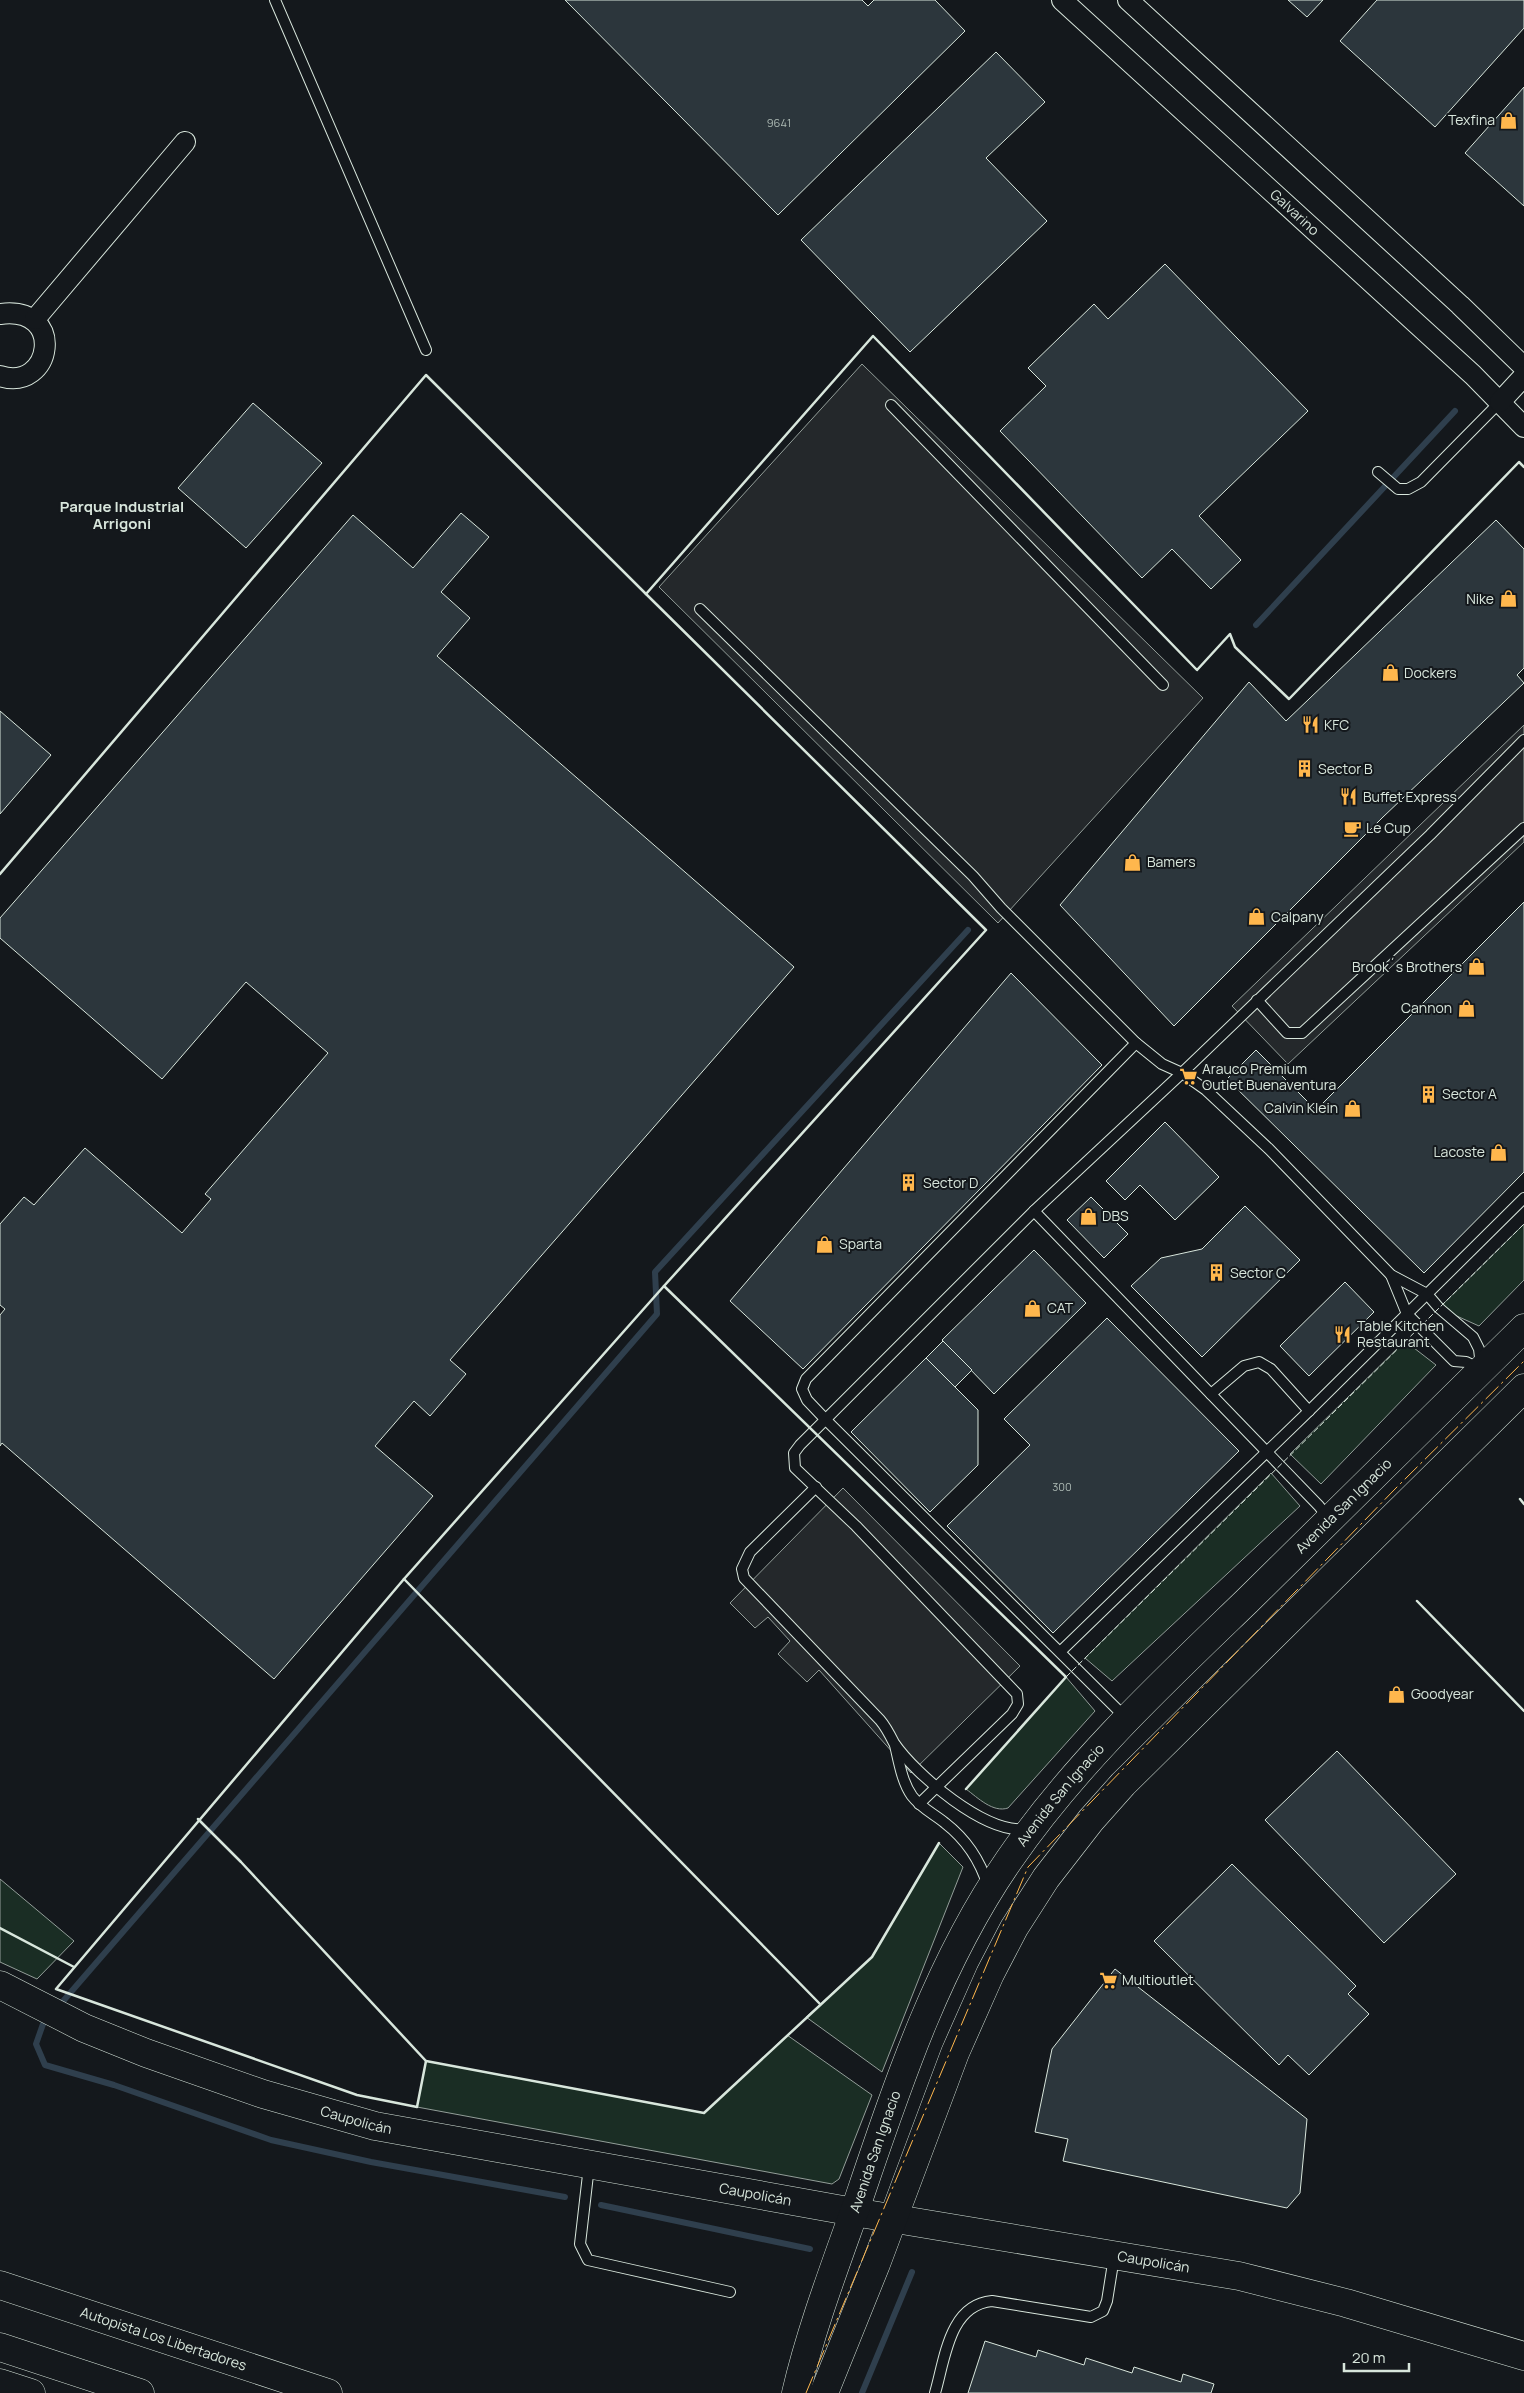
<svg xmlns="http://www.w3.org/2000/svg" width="1524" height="2393" viewBox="0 0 1524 2393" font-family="Manrope,sans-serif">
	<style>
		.green { fill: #1a2d24; stroke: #939e99 }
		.parking { fill: #24282b; stroke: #939e99 }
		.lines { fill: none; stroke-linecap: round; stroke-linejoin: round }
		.stream { stroke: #2f3f4d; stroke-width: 6 }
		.building { fill: #2c363c; stroke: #d8e6dc }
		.lane-casing { stroke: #d8e6dc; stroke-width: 12 }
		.street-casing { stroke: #d8e6dc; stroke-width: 22 }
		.secondary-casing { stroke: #d8e6dc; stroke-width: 29 }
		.highway-casing { stroke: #d8e6dc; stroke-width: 29 }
		.lane { stroke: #14181c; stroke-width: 10 }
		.street { stroke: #14181c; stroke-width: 20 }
		.secondary { stroke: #14181c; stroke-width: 28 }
		.highway { stroke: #14181c; stroke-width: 28 }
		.fence { stroke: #d8e6dc; stroke-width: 1; stroke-dasharray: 6 2.5; stroke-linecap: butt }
		.wall { stroke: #d8e6dc; stroke-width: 2.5 }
		.power { stroke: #ffb74d; stroke-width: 1; stroke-dasharray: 18 4 2.5 4; stroke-linecap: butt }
		.labels { text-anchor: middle; stroke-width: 4; stroke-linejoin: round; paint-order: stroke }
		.number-label { font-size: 11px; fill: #adbab4 }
		.poi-label { font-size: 14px; fill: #d8e6dc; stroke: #14181c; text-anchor: start }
		.street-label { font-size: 14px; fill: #d8e6dc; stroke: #14181c }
		.neighbourhood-label { font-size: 15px; font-weight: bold; fill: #d8e6dc; stroke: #14181c }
	</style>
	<rect width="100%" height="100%" fill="#14181c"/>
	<!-- green -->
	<g class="green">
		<polygon points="1524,1224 1524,1280 1479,1326 1439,1308"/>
		<polygon points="1405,1341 1436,1365 1321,1484 1290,1454"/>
		<polygon points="1271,1473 1300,1506 1112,1681 1085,1658"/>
		<path d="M1066,1677l29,34 -87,97c-15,5 -30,-10 -42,-19z"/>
		<polygon points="939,1843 963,1867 882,2072 806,2017 872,1957"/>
		<polygon points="0,1879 74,1941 37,1979 0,1962"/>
		<polygon points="787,2035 872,2095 839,2179 832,2184 417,2107 426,2061 704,2113"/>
	</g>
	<!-- parking -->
	<g class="parking">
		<polygon points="862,364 1203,698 998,923 659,587"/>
		<polygon points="1524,725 1524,842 1288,1064 1232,1006"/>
		<polygon points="843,1488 1020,1666 911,1773 819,1670 807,1682 778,1654 790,1641 768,1617 755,1628 730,1603"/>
	</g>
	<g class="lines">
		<!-- stream -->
		<g class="stream">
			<polyline points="1256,625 1455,411"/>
			<polyline points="58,2007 657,1314 655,1272 968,930"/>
			<polyline points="50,2017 43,2024 36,2044 45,2065 114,2085 271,2140 371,2162 565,2197"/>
			<polyline points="601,2205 810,2249"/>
			<polyline points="862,2393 912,2272"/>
		</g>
	</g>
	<!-- building -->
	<g class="building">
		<polygon points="565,0 862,0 868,6 874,0 935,0 965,31 778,215"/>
		<polygon points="1288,0 1323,0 1307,17"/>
		<polygon points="1377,0 1524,0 1524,28 1435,127 1340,41"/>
		<polygon points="996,52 1045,102 986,158 1047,221 910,352 801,240"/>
		<polygon points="1524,87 1524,206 1465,153"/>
		<polygon points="1165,264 1308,411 1199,516 1241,560 1211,589 1172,549 1142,578 1000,431 1046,386 1028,368 1094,304 1108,319"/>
		<polygon points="253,403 322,463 246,548 178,488"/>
		<polygon points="461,513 489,537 441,592 470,618 437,656 794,967 450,1360 466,1374 430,1416 414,1401 375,1446 433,1496 274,1679 2,1443 0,1446 0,1315 5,1309 0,1305 0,1224 24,1197 34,1205 85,1148 182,1233 211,1199 205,1194 328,1053 246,982 162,1079 0,938 0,918 353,515 413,568"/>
		<polygon points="1496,520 1524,549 1524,668 1517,675 1524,683 1383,817 1174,1026 1060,905 1249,682 1286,721"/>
		<polygon points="0,711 51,755 0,814"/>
		<polygon points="1524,902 1524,1172 1424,1273 1227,1079 1256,1050 1316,1110"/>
		<polygon points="1011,973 1102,1065 803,1369 730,1301"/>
		<polygon points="1165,1122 1219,1177 1175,1220 1140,1185 1125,1200 1106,1181"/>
		<polygon points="1091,1197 1128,1234 1104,1258 1067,1220"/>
		<polygon points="1245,1206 1300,1260 1202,1357 1131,1286 1161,1258 1202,1249"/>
		<polygon points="1034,1250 1086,1303 994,1394 942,1340"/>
		<polygon points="1345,1282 1374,1312 1309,1376 1280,1346"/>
		<polygon points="1107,1318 1239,1451 1053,1633 947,1526 1030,1445 1004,1419"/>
		<polygon points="943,1341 972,1370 955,1387 926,1358"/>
		<polygon points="926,1358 978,1410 978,1465 930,1512 851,1432"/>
		<polygon points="1337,1751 1456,1874 1384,1943 1265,1820"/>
		<polygon points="1232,1864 1356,1986 1348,1994 1369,2014 1309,2075 1288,2055 1279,2065 1154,1941"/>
		<polygon points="1115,1969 1307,2119 1300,2193 1287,2208 1063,2161 1068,2139 1035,2132 1052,2049"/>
		<polygon points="985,2341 1036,2357 1038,2350 1084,2365 1086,2358 1132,2373 1134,2367 1181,2382 1183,2374 1214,2384 1211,2393 968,2393"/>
	</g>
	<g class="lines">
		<defs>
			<g id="lane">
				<polyline points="275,0 426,350"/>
				<polyline points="891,405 1163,685"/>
				<polyline points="1378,472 1398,489 1408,489 1421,482 1500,402"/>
				<polyline points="700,609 973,876 1001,908 1136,1043 1162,1064 1182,1073 1206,1090 1269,1149 1391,1275 1427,1294 1439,1308 1473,1337 1479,1349 1481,1366"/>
				<polyline points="1257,1000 1287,1033 1302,1033 1524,828"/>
				<polyline points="1034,1211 1319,1506 1329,1519"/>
				<polyline points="1391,1275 1407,1314 1454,1361 1466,1362 1481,1369"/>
				<polyline points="1211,1394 1244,1366 1259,1362 1271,1369 1309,1411"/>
				<path d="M816,1487l-66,65 -8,17 2,9 136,142c6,7 10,15 14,23 22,32 91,91 132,86"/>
				<polyline points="1061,1651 1309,1411 1524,1198"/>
				<polyline points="1127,1719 826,1420 807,1400 802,1389 806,1379 1136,1043"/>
				<path d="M895,1745c4,17 7,37 17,51 9,12 22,18 33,27 22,17 35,37 43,63"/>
				<polyline points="919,1804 1012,1714 1018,1704 1017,1694 856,1526 795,1468 794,1453 800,1445 1034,1211 1182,1073 1430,835 1524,740"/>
				<polyline points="589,2166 580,2244 588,2260 730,2292"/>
				<path d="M935,2393c10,-34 14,-88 57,-92l99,16 12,-6 4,-10 7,-44"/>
			</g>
			<g id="street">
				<path id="s1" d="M1062,0l411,375 51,52"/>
				<polyline points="1128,0 1460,305 1524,367"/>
				<path d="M0,314c67,-9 52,79 0,62"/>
				<polyline points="35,319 185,142"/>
				<polyline points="1500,402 1524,376"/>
			</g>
			<g id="secondary">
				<path id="s2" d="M0,1985l84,43 62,25 117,41 112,32 479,86 385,64 107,27 178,53"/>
				<polyline points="0,2383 31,2393"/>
				<path id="s3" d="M796,2393c15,-64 39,-127 61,-189 40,-118 80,-240 152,-344 66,-96 153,-177 237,-258 93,-91 185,-183 278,-274"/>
				<polyline points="824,2393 876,2264 955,2053 990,1974 1014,1928 1046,1878 1091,1820 1123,1784 1524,1388"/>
			</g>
			<g id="highway">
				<path id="s4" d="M0,2285l328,108"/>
				<polyline points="0,2347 140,2393"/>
			</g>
		</defs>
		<!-- lane casing -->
		<use href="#lane" class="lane-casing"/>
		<!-- street casing -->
		<use href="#street" class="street-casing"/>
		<!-- secondary casing -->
		<use href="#secondary" class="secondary-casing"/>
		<!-- highway casing -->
		<use href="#highway" class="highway-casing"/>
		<!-- lane -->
		<use href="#lane" class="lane"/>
		<!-- street -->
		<use href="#street" class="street"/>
		<!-- secondary -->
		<use href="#secondary" class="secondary"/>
		<!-- highway -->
		<use href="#highway" class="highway"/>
		<!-- fence -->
		<polyline class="fence" points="1066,1677 1524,1224"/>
		<!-- wall -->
		<g class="wall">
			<polyline points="0,874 426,375 646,594"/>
			<polyline points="664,1286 1066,1677 966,1789"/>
			<polyline points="1520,1499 1524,1504"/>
			<polyline points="404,1579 820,2004"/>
			<polyline points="1417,1601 1524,1711"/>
			<polyline points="198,1819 241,1862 426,2061 704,2113 872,1957 939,1843"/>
			<polyline points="0,1928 74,1967"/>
			<polyline points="426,2061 417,2107 357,2095 56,1989 404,1579 664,1286 986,930 646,594 873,336 1197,670 1230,634 1235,647 1289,699 1519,462 1524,467"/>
		</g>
		<!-- power -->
		<polyline class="power" points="806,2393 1028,1867 1396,1488 1524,1361"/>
	</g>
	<!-- icons -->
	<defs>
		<symbol id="shop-bare" viewBox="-9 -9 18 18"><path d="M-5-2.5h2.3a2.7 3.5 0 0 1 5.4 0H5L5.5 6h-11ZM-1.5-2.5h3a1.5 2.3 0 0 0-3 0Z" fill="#ffb74d" stroke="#14181c" stroke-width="2.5" paint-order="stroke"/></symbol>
		<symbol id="restaurant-bare" viewBox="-9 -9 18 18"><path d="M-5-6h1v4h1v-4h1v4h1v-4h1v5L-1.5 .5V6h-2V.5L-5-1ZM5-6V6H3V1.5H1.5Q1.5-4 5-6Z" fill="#ffb74d" stroke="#14181c" stroke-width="2.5" paint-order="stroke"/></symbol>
		<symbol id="building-bare" viewBox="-9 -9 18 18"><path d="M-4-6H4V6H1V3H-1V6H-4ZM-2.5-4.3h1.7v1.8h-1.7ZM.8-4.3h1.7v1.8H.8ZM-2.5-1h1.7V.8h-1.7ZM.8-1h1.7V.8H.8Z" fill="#ffb74d" stroke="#14181c" stroke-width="2.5" paint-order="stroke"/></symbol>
		<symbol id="cafe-bare" viewBox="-9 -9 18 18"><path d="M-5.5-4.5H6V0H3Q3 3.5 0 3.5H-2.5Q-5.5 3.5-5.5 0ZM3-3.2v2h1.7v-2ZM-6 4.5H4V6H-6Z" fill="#ffb74d" stroke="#14181c" stroke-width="2.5" paint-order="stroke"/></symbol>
		<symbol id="supermarket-bare" viewBox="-9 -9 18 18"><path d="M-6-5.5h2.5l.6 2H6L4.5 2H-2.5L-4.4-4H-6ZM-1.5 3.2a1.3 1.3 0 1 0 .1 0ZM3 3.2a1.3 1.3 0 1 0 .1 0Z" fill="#ffb74d" stroke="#14181c" stroke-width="2.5" paint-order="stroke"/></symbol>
	</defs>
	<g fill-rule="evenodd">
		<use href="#shop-bare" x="1496" y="108" width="25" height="25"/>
		<use href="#shop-bare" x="1496" y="586" width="25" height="25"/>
		<use href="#shop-bare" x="1378" y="660" width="25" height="25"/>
		<use href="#restaurant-bare" x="1298" y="712" width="25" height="25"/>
		<use href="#building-bare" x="1292" y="756" width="25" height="25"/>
		<use href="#restaurant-bare" x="1336" y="784" width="25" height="25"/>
		<use href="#cafe-bare" x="1340" y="816" width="25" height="25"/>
		<use href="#shop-bare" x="1120" y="850" width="25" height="25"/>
		<use href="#shop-bare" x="1244" y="904" width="25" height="25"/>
		<use href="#shop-bare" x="1464" y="954" width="25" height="25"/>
		<use href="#shop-bare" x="1454" y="996" width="25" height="25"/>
		<use href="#supermarket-bare" x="1176" y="1064" width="25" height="25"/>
		<use href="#building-bare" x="1416" y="1082" width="25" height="25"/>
		<use href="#shop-bare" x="1340" y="1096" width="25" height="25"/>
		<use href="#shop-bare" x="1486" y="1140" width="25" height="25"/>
		<use href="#building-bare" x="896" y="1170" width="25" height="25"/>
		<use href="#shop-bare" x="1076" y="1204" width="25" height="25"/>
		<use href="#shop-bare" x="812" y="1232" width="25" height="25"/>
		<use href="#building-bare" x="1204" y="1260" width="25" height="25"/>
		<use href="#shop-bare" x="1020" y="1296" width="25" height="25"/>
		<use href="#restaurant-bare" x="1330" y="1322" width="25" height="25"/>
		<use href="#shop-bare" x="1384" y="1682" width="25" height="25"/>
		<use href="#supermarket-bare" x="1096" y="1968" width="25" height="25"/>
	</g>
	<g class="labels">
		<!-- number labels -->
		<g class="number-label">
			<text x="779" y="127">9641</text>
			<text x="1062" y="1491">300</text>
		</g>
		<!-- poi labels -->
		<g class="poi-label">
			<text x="1495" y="125" text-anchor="end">Texfina</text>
			<text x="1494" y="604" text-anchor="end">Nike</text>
			<text x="1404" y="678">Dockers</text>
			<text x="1324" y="730">KFC</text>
			<text x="1318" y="774">Sector B</text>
			<text x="1363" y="802">Buffet Express</text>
			<text x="1366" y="833">Le Cup</text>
			<text x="1147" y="867">Bamers</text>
			<text x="1271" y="922">Calpany</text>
			<text x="1462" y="972" text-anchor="end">Brook´s Brothers</text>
			<text x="1452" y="1013" text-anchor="end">Cannon</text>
			<text x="1202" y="1074">Arauco Premium<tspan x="1202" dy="16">Outlet Buenaventura</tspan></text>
			<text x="1442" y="1099">Sector A</text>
			<text x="1338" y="1113" text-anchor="end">Calvin Klein</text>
			<text x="1485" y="1157" text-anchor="end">Lacoste</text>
			<text x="923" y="1188">Sector D</text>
			<text x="1102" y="1221">DBS</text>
			<text x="839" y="1249">Sparta</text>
			<text x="1230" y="1278">Sector C</text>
			<text x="1047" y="1313">CAT</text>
			<text x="1357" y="1331">Table Kitchen<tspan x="1357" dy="16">Restaurant</tspan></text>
			<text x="1411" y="1699">Goodyear</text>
			<text x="1122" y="1985">Multioutlet</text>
		</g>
		<!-- street labels -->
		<g class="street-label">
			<text dy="5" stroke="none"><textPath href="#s1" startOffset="315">Galvarino</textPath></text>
			<text dy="5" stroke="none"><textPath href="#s3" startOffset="1064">Avenida San Ignacio</textPath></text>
			<text dy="5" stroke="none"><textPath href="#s3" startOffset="659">Avenida San Ignacio</textPath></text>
			<text dy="5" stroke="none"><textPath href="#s2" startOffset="382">Caupolicán</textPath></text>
			<text dy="5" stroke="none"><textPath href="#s3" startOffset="254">Avenida San Ignacio</textPath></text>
			<text dy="5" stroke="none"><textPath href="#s2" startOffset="788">Caupolicán</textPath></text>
			<text dy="5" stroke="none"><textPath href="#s2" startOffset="1192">Caupolicán</textPath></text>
			<text dy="5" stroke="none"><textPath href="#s4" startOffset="172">Autopista Los Libertadores</textPath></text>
		</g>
		<!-- neighbourhood labels -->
		<g class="neighbourhood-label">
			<text x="122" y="512">Parque Industrial<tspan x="122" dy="17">Arrigoni</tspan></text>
		</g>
	</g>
	<!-- scale -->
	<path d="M1344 2363v8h65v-8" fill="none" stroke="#d8e6dc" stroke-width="2.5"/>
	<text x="1352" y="2363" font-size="15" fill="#d8e6dc" stroke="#14181c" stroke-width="4" paint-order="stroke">20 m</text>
</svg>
